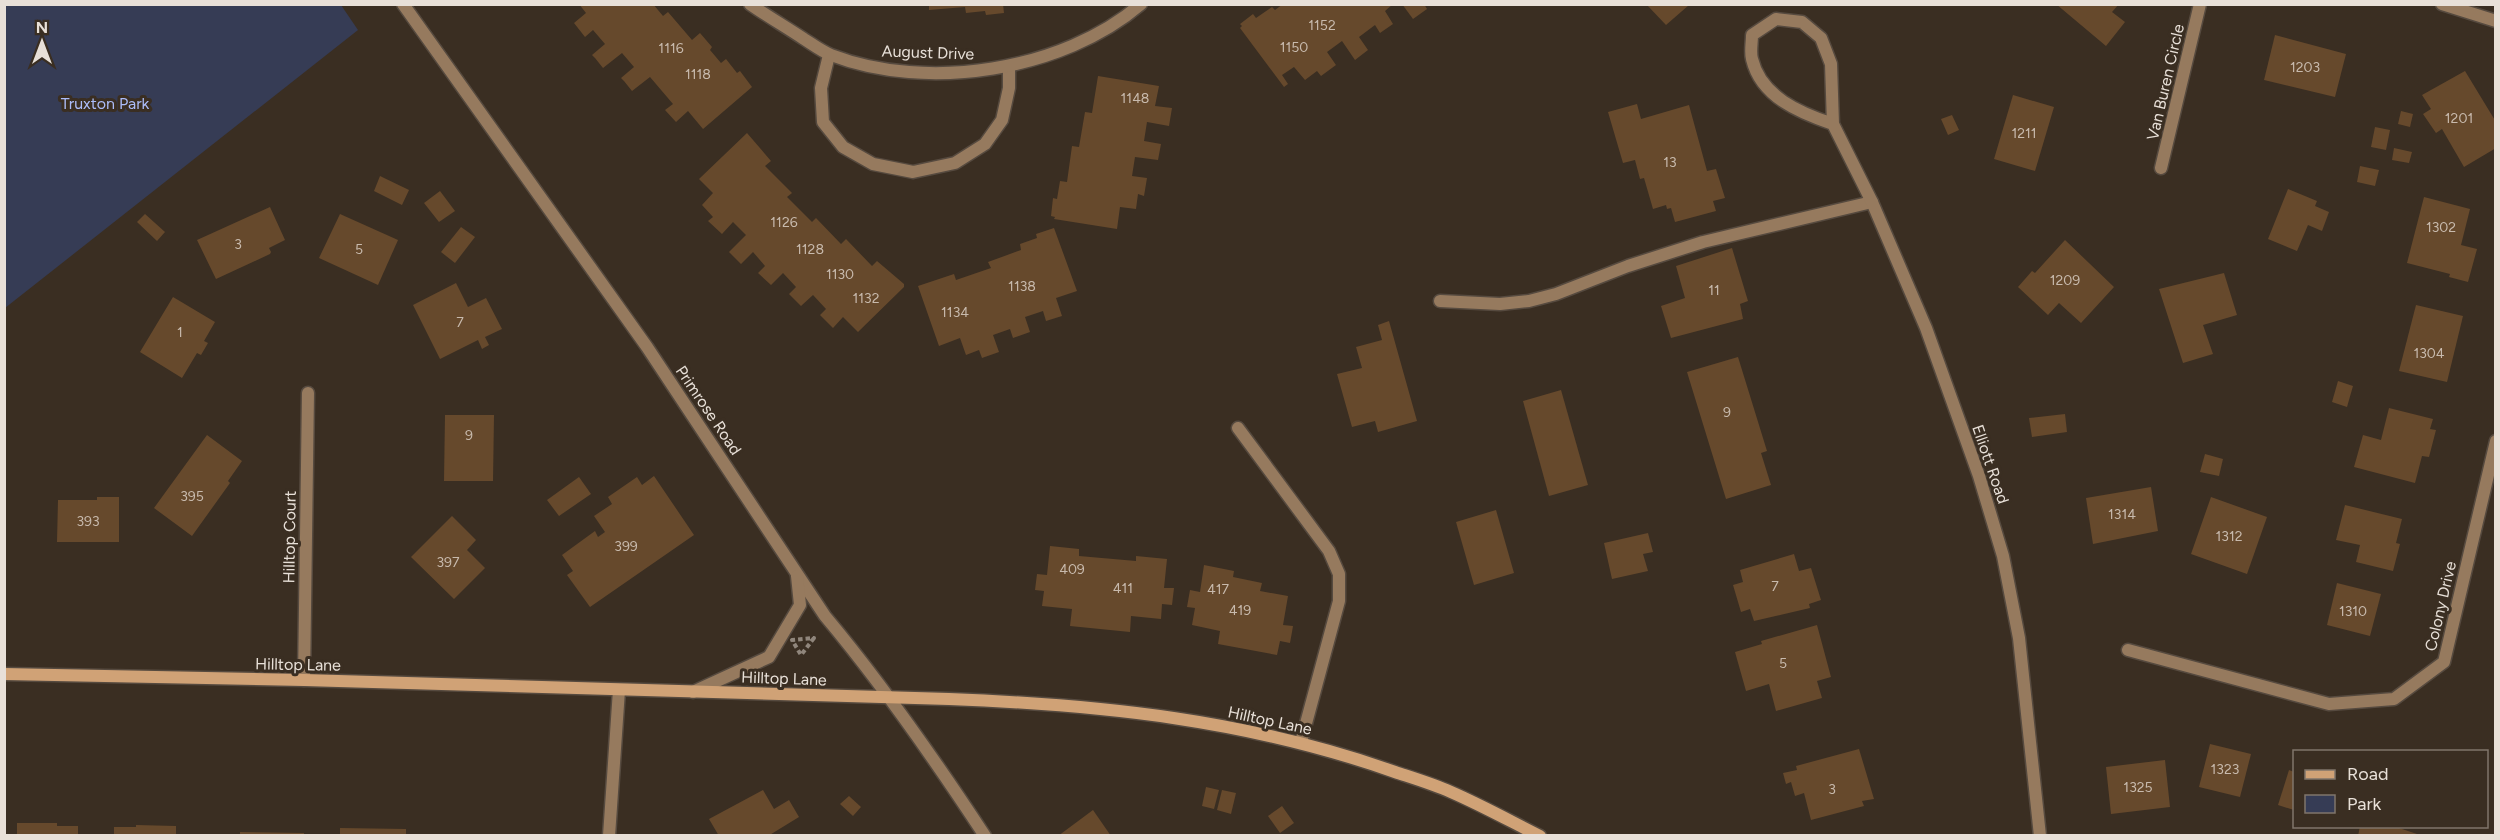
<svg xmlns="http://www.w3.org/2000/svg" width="2500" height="840" viewBox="0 0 2500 840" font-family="Figtree,sans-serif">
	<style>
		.green { fill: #363c55 }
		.building { fill: #66492c }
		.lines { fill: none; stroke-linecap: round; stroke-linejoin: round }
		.lane-casing { stroke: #564a3f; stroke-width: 15 }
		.street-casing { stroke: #564a3f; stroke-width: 15 }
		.secondary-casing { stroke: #564a3f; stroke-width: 15 }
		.path { stroke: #90867c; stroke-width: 4; stroke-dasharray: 4.5 3; stroke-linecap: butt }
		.lane { stroke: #967a5e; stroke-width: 12 }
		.street { stroke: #967a5e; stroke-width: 12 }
		.secondary { stroke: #d0a276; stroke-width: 12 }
		.labels { text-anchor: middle; stroke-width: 6; stroke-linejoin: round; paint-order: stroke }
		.number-label { font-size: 14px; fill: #c8baad }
		.street-label { font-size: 16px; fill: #e8e0d8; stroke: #3a2e22 }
		.park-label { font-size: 16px; fill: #abbcf9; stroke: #3a2e22 }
	</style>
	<rect width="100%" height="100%" fill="#3a2e22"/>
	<!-- green -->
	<polygon class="green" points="5,4 341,5 358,30 5,308"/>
	<!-- building -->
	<g class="building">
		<polygon points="579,4 653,4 663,16 668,12 692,40 700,33 712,47 710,50 721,63 726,59 737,73 740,71 752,87 703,129 688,111 676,122 665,110 673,104 650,77 632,91 624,81 621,78 634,67 622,53 603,68 595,58 592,55 605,44 593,30 585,37 574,23 586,13"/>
		<polygon points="929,4 1003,4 1004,13 986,15 985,11 966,13 965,7 929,10"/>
		<polygon points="1283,4 1393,4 1385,11 1393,24 1380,33 1375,25 1359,37 1368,50 1355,60 1342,41 1327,52 1336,65 1321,76 1317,71 1305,80 1294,67 1282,75 1288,84 1284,87 1240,28 1242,26 1240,24 1253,14 1256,18 1272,7 1275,10"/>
		<polygon points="1402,4 1424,4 1427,9 1413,19"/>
		<polygon points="2056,4 2119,4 2112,12 2125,22 2106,46"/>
		<polygon points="1647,5 1689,5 1666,25"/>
		<polygon points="2275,35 2346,54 2335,97 2264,80"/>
		<polygon points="2465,71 2496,122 2496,148 2464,167 2442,129 2436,133 2423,114 2431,109 2422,95"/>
		<polygon points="1098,76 1159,86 1155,106 1172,108 1169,126 1147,122 1144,141 1161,144 1158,160 1135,157 1132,176 1147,178 1144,196 1138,194 1136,209 1120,207 1117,229 1054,219 1055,217 1051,216 1053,198 1057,199 1060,181 1067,182 1072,146 1079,147 1085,112 1092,113"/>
		<polygon points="2013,95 2054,107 2035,171 1994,159"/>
		<polygon points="1637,104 1641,119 1689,105 1707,171 1716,169 1725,198 1713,201 1716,211 1675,222 1671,208 1667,209 1666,205 1653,209 1644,178 1640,179 1635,160 1623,163 1608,112"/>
		<polygon points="2401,111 2413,114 2410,127 2398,124"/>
		<polygon points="1952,115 1959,130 1948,135 1941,119"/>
		<polygon points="2375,127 2390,130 2386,150 2371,147"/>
		<polygon points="747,133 771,161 765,166 792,193 787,197 812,222 816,218 841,244 846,239 872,266 877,261 904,284 904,287 858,332 843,317 833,328 820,315 826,309 813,295 801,306 789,294 796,287 783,273 771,285 758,273 765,266 753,252 741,264 729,252 746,235 733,222 722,234 708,221 713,217 702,205 713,193 699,179"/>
		<polygon points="2394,148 2412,152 2409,163 2392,160"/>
		<polygon points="2360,166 2379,170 2375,186 2357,182"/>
		<polygon points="380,176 409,190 402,205 374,191"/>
		<polygon points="2288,189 2317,201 2315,206 2329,212 2322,231 2308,225 2297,251 2268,239"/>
		<polygon points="440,191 455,211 439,222 424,203"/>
		<polygon points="2424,197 2470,209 2461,245 2477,249 2468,282 2449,277 2450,274 2407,263"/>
		<polygon points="270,207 285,240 269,248 271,252 270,254 216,279 197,240"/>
		<polygon points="145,214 165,232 157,241 137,222"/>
		<polygon points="340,214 398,240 378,285 319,258"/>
		<polygon points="461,227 475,237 455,263 441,252"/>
		<polygon points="1054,228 1077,291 1056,298 1062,316 1046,321 1043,311 1025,317 1030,332 1013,338 1010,329 993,335 999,352 982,358 979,350 966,355 960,338 939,346 918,286 954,274 956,280 991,268 988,262 1021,250 1020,244 1037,238 1036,234"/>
		<polygon points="2065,240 2114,287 2081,323 2059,303 2048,315 2018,287 2032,271 2035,273"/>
		<polygon points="1732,248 1748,301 1740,304 1743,319 1671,338 1661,306 1685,298 1676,266"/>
		<polygon points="2224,273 2237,315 2203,325 2213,354 2183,363 2159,289"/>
		<polygon points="456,283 468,307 486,298 502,329 485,337 489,345 482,349 478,340 440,359 413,305"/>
		<polygon points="173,297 215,322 204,341 208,343 201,355 197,353 182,378 140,352"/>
		<polygon points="2416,305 2463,316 2447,382 2399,371"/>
		<polygon points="1389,321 1417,421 1378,432 1375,421 1352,427 1337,374 1362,368 1356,347 1382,340 1378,325"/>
		<polygon points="1738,357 1767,451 1761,453 1771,485 1726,499 1687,372"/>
		<polygon points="2338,381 2353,386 2347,407 2332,402"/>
		<polygon points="1561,390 1588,485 1549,496 1523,401"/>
		<polygon points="2389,408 2433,419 2430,429 2436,430 2429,457 2422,456 2415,483 2354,467 2363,435 2381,440"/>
		<polygon points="2065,414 2067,432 2032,437 2029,418"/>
		<polygon points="445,415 494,415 493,481 444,481"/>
		<polygon points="207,435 242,461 228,481 230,483 192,536 154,508"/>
		<polygon points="2205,454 2223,459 2219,476 2200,472"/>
		<polygon points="654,476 694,535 590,607 567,575 573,571 562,555 595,531 598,537 605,532 594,516 612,504 608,497 637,477 642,485"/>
		<polygon points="579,477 591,494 559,516 547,500"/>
		<polygon points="2151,487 2158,531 2093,544 2086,498"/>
		<polygon points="97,497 119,497 119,542 57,542 58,500 97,500"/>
		<polygon points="2211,497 2267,517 2247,574 2191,554"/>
		<polygon points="2345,505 2402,519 2396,543 2400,544 2393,571 2356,562 2360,545 2336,540"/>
		<polygon points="1496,510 1514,573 1474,585 1456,522"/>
		<polygon points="452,516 476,540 467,550 485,568 454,599 411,557"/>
		<polygon points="1648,533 1653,552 1643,554 1648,571 1612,579 1604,543"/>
		<polygon points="1050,546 1079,549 1079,556 1136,561 1136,556 1167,559 1164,588 1174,588 1172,605 1162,604 1161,619 1131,616 1130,632 1070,626 1072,609 1042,606 1044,591 1035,590 1037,574 1047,575"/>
		<polygon points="1794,554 1799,571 1811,568 1821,600 1809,604 1810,608 1754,621 1750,609 1741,612 1733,585 1743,582 1740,570"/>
		<polygon points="1204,565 1234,571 1233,577 1262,583 1260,591 1288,596 1283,625 1293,626 1292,632 1290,643 1280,641 1277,655 1218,644 1220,631 1192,625 1195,608 1187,607 1190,590 1200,592"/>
		<polygon points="2337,583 2381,594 2370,636 2327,625"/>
		<polygon points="1817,625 1831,677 1817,681 1822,698 1776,711 1769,684 1746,691 1735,652 1762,644 1761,641"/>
		<polygon points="2210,744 2251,754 2240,797 2199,787"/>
		<polygon points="1859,749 1874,799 1862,801 1864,806 1811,820 1804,793 1795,796 1791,782 1786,784 1783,773 1797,770 1796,766"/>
		<polygon points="2165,760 2170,807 2111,814 2106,767"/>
		<polygon points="2289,770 2294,772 2294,810 2278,805"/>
		<polygon points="1206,787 1219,790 1214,809 1202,806"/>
		<polygon points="763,790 774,809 789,800 799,817 768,836 719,836 709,819"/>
		<polygon points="1222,790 1236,793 1231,814 1217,810"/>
		<polygon points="849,796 861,807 853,816 840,804"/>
		<polygon points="1282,806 1294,823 1280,833 1268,816"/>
		<polygon points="1093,810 1111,836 1058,836"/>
		<polygon points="17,823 57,823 57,826 78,826 78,836 17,836"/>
		<polygon points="136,825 176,826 176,836 114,836 114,827 136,827"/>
		<polygon points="2360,826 2393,826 2423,836 2358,836"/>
		<polygon points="340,828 406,829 406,836 340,836"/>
		<polygon points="240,832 304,833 304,836 240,836"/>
	</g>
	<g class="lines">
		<defs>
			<g id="lane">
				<polyline points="829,55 821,88 823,122 843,147 873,164 913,172 955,163 985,144 1002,120 1009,88 1009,67"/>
				<polyline points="1440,301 1500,304 1529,301 1556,294 1628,266 1703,242 1872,202"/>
				<polyline points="1238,428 1329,551 1339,574 1339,601 1301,742"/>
			</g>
			<g id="street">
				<path d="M403,4l244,343 178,269c58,69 110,144 160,220"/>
				<path d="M750,4c17,12 36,23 54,35 8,5 17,12 27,16 96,37 232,16 310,-51"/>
				<polyline points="2442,4 2496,21"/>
				<path d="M1833,124c-33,-11 -72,-27 -81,-65 -2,-7 0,-16 0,-24l24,-16 26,3 19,16 10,26 2,60 39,78 54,126 53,148 24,80 16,82 21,198"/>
				<polyline points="2161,168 2200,4"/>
				<polyline points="2128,650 2329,704 2394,699 2444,662 2496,441"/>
				<polyline points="304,680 308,393"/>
				<polyline points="693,692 769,657 800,605 797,576"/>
				<polyline points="609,836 619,690"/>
			</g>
			<path id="secondary" d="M4,674l300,6 645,19c155,6 299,21 446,73 18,6 38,12 56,20 30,13 59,29 89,44"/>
		</defs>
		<!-- lane casing -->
		<use href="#lane" class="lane-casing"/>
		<!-- street casing -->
		<use href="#street" class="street-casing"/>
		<!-- secondary casing -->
		<use href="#secondary" class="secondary-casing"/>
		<!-- path -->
		<polygon class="path" points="814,638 801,655 792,640"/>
		<!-- lane -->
		<use href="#lane" class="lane"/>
		<!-- street -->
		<use href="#street" class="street"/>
		<!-- secondary -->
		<use href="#secondary" class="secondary"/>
	</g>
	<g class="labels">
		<!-- number labels -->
		<g class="number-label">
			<text x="1322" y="30">1152</text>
			<text x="1294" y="52">1150</text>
			<text x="671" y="53">1116</text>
			<text x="2305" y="72">1203</text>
			<text x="698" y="79">1118</text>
			<text x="1135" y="103">1148</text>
			<text x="2459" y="123">1201</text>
			<text x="2024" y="138">1211</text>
			<text x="1670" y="167">13</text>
			<text x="784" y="227">1126</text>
			<text x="2441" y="232">1302</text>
			<text x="238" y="249">3</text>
			<text x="359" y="254">5</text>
			<text x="810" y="254">1128</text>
			<text x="840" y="279">1130</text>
			<text x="2065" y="285">1209</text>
			<text x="1022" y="291">1138</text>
			<text x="1714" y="295">11</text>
			<text x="866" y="303">1132</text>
			<text x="955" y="317">1134</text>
			<text x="460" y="327">7</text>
			<text x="180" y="337">1</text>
			<text x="2429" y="358">1304</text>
			<text x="1727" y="417">9</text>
			<text x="469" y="440">9</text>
			<text x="192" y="501">395</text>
			<text x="2122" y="519">1314</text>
			<text x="88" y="526">393</text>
			<text x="2229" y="541">1312</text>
			<text x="626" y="551">399</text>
			<text x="448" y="567">397</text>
			<text x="1072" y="574">409</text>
			<text x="1775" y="591">7</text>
			<text x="1123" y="593">411</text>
			<text x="1218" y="594">417</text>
			<text x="1240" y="615">419</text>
			<text x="2353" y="616">1310</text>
			<text x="1783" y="668">5</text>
			<text x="2225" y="774">1323</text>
			<text x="2138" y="792">1325</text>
			<text x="1832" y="794">3</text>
		</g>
		<!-- street labels -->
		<g class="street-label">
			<text transform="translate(928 52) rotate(2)" y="6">August Drive</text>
			<text transform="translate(2165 82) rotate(-77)" y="6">Van Buren Circle</text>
			<text transform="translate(709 410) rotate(56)" y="6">Primrose Road</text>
			<text transform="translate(1991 464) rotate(71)" y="6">Elliott Road</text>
			<text transform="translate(289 537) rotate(-89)" y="6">Hilltop Court</text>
			<text transform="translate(2440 606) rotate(-77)" y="6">Colony Drive</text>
			<text transform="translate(298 664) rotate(1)" y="6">Hilltop Lane</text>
			<text transform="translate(784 678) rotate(2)" y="6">Hilltop Lane</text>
			<text transform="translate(1270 720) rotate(12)" y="6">Hilltop Lane</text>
		</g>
		<!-- park labels -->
		<g class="park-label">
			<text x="105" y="109">Truxton Park</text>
		</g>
	</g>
	<!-- border -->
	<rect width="2500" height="840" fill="none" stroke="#e8e0d8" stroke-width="12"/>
	<!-- legend -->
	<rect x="2293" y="750" width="195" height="78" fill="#3a2e22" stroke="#80756b" stroke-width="1.5"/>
	<rect x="2305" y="770" width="30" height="9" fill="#d0a276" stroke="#80756b" stroke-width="1.5"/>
	<text x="2347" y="780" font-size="18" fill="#e8e0d8">Road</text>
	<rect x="2305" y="795" width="30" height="18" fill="#363c55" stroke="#80756b" stroke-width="1.5"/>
	<text x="2347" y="810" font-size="18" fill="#e8e0d8">Park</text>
	<!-- north arrow -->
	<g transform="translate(42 42)" stroke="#3a2e22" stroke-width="4.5" paint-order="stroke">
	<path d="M0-4.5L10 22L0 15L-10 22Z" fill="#e8e0d8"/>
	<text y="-9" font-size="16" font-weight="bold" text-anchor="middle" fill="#e8e0d8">N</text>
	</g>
</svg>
